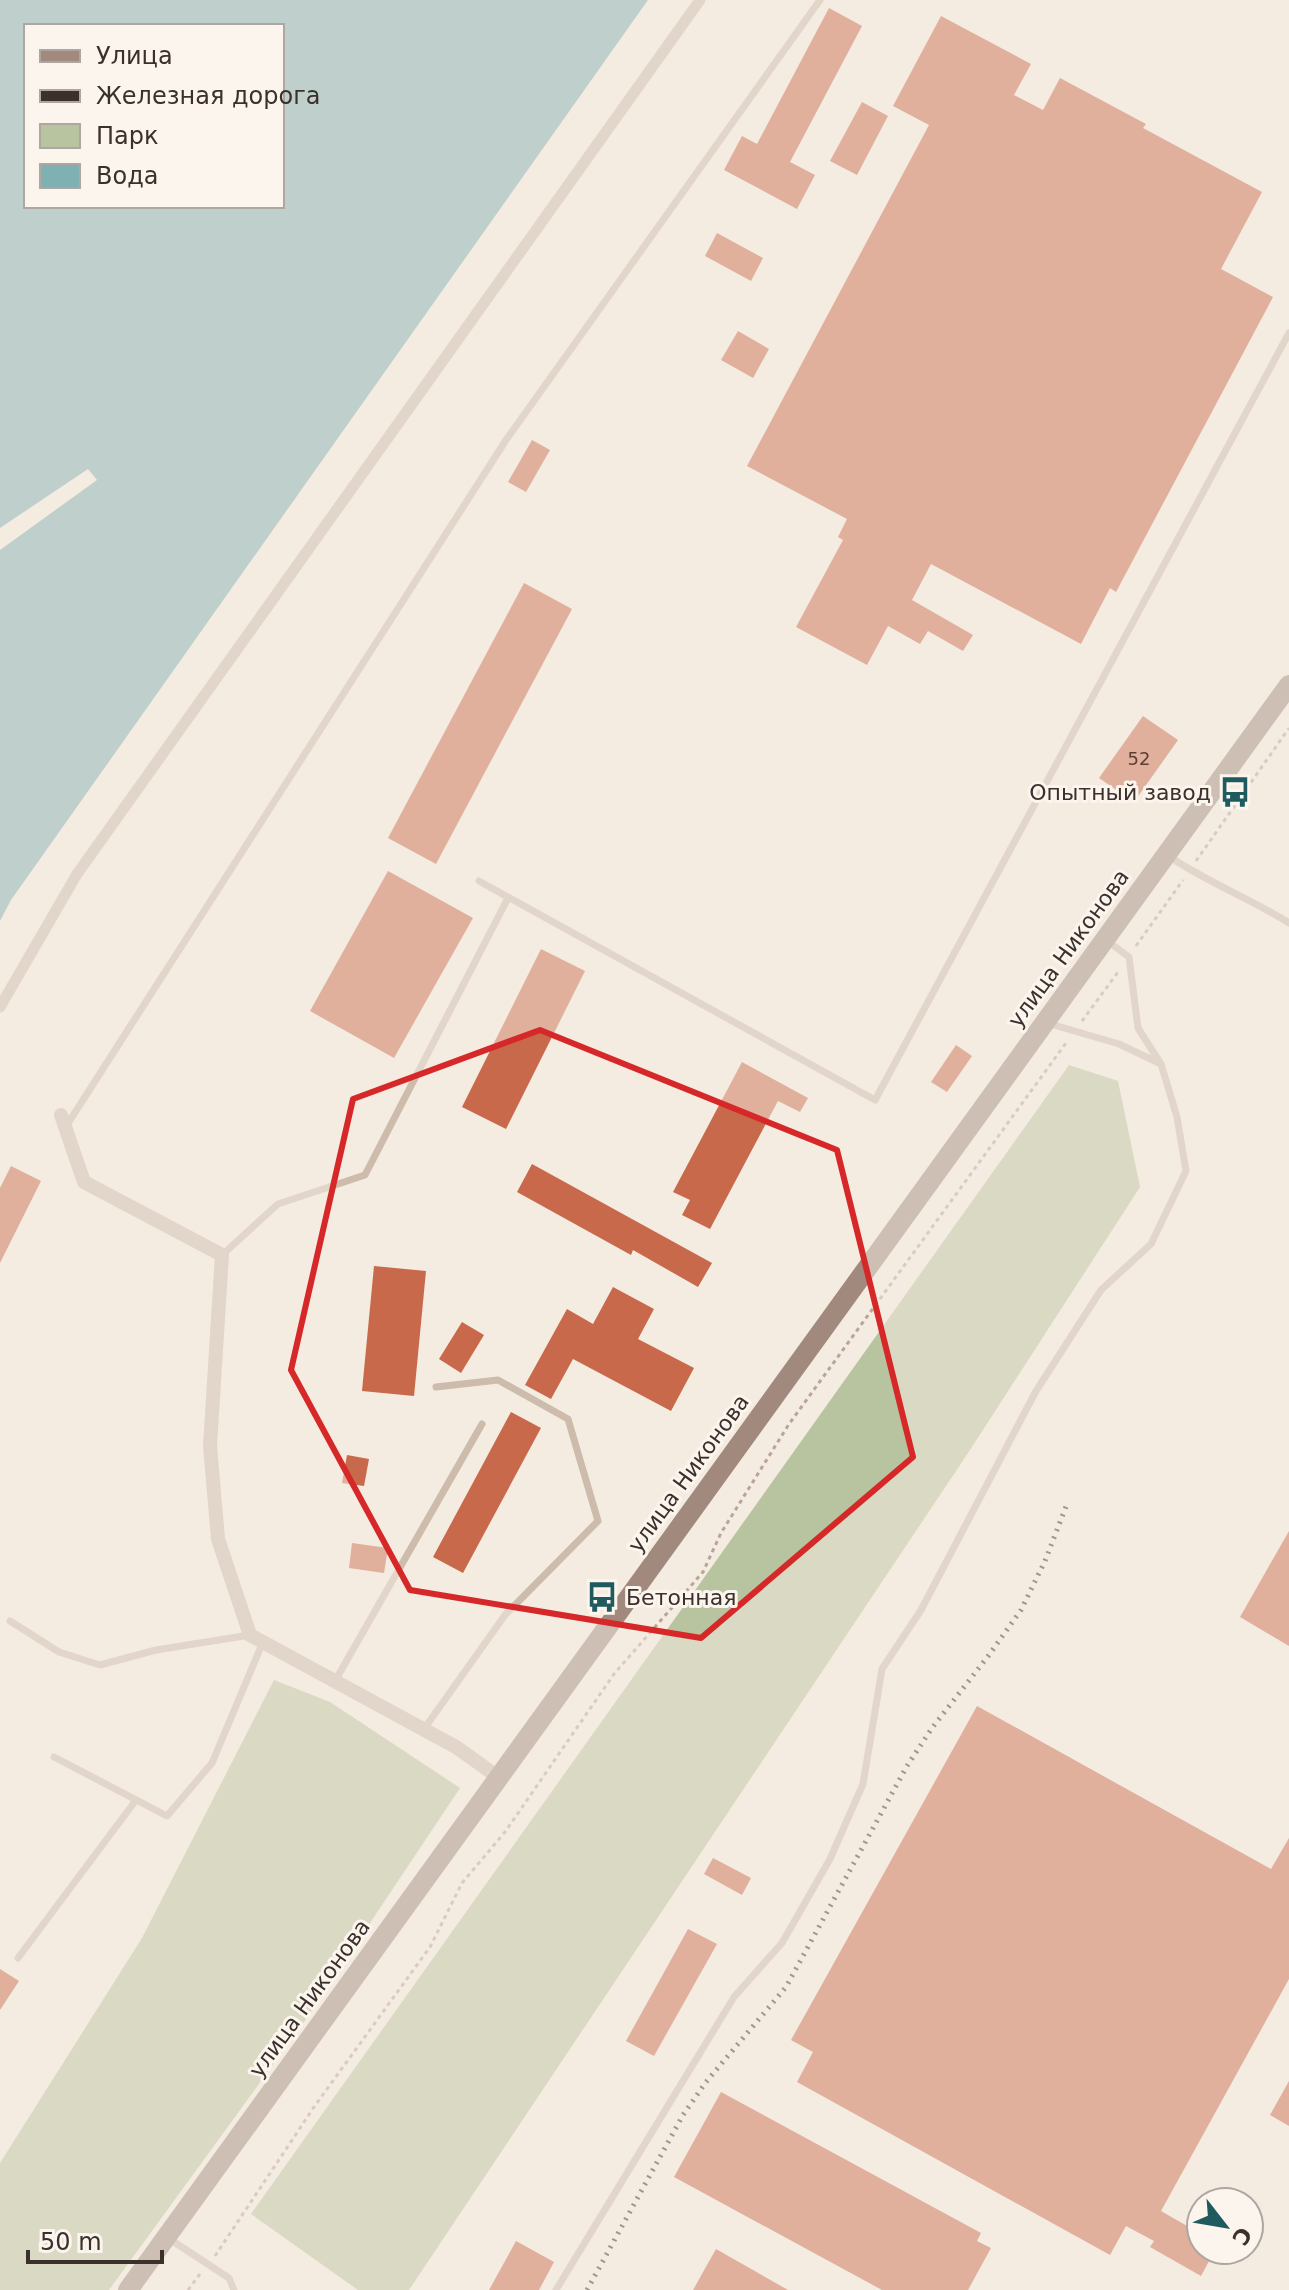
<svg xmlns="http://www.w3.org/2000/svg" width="1289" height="2290" viewBox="0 0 1289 2290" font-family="'DejaVu Sans',sans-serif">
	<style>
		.green { fill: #b8c4a0 }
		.water { fill: #7fb0b2; fill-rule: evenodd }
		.building { fill: #c8694b }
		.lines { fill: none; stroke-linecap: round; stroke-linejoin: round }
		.path { stroke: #b9a596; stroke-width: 3; stroke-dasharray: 4 4; stroke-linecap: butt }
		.service { stroke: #cdbbac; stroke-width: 7 }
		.pedestrian { stroke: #cdbbac; stroke-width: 11 }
		.minor { stroke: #cdbbac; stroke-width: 14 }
		.secondary { stroke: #a18a7d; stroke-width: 20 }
		.rail { stroke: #3b302b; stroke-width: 5; stroke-dasharray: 2 6; stroke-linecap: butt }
		.marked { fill: none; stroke: #d62828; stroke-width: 6; stroke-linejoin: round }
		.labels { text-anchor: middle; stroke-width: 6; stroke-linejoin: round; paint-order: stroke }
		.number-label { font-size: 18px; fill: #5e3e33 }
		.poi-label { font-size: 22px; fill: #3b302b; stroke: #fbf5ee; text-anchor: end }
		.street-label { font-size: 22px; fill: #3b302b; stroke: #fbf5ee }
	</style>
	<rect width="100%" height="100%" fill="#f4ebe1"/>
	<!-- green -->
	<g class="green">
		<polygon points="1069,1065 1118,1081 1140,1187 968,1453 409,2290 358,2290 251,2214"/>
		<polygon points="274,1680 330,1702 460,1788 304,2022 109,2290 0,2290 0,2163 142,1938"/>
	</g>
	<!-- water -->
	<path class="water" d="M0,0h648l-637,900 -11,21v-371l97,-70 -9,-11 -88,59zM26,26h256v180h-256z"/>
	<!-- building -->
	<g class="building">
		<polygon points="829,8 862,26 790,162 815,175 797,209 724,170 742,136 757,144"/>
		<polygon points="941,16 1031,64 1014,95 1043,110 1060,78 1146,124 1143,128 1262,192 1221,269 1273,297 1116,592 1110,588 1081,644 931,564 912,600 973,635 963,651 928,631 920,644 888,626 867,665 796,627 843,540 838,537 847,519 747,466 929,125 893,106"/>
		<polygon points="862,102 888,116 857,175 830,161"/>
		<polygon points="717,233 763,258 751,281 705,256"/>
		<polygon points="738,331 769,349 753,378 721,360"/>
		<polygon points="532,440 550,450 526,492 508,482"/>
		<polygon points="524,583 572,609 436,864 388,838"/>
		<polygon points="1143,716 1178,740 1134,802 1099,778"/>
		<polygon points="388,871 473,918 394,1058 310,1011"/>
		<polygon points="541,949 585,971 506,1129 462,1107"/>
		<polygon points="956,1045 972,1056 947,1092 931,1082"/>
		<polygon points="742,1062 808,1098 800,1112 778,1101 710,1229 682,1215 690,1200 673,1192"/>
		<polygon points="532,1164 712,1263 698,1287 633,1250 631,1255 517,1192"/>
		<polygon points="11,1166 41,1181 0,1263 0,1188"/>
		<polygon points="374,1266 426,1271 414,1396 362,1391"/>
		<polygon points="613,1287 654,1309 638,1339 694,1368 671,1411 573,1359 551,1399 525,1385 567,1309 593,1324"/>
		<polygon points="462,1322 484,1335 461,1373 439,1359"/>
		<polygon points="511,1412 541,1428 463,1573 433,1557"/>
		<polygon points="347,1455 369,1459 364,1486 342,1483"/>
		<polygon points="1289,1531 1289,1646 1240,1617"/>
		<polygon points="352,1543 388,1548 384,1573 349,1568"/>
		<polygon points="977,1706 1271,1869 1289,1838 1289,1979 1161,2211 1201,2234 1201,2250 1215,2250 1201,2276 1150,2247 1154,2241 1126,2226 1110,2255 797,2082 813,2052 791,2040"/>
		<polygon points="713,1858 751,1878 742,1895 704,1874"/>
		<polygon points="688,1929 717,1944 654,2056 626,2041"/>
		<polygon points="0,1969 19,1981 0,2010"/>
		<polygon points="1289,2081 1289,2126 1270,2115"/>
		<polygon points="721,2092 981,2233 977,2241 991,2248 968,2290 882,2290 674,2177"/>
		<polygon points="516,2241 554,2262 539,2290 489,2290"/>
		<polygon points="716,2249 788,2290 693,2290"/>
	</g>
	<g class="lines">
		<!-- path -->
		<g class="path">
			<polyline points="1196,861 1289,728"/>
			<polyline points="1136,946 1183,880"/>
			<polyline points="1082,1021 1118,972"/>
			<polyline points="215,2256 314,2107 430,1947 462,1883 505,1832 614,1674 703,1572 721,1533 789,1424 1066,1043"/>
			<polyline points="188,2290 200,2274"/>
		</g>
		<!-- service -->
		<g class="service">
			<path d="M1167,855c39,27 83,43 122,68"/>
			<polyline points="479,881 875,1100 1289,333"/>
			<polyline points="1047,1023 1119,1044 1159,1063"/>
			<polyline points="65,1128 506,440 820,0"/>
			<polyline points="222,1255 278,1204 365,1175 508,898"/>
			<polyline points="10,1621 59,1652 100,1665 156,1650 250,1635"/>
			<polyline points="335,1681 482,1424"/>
			<polyline points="424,1729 505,1615 598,1521 568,1419 498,1380 436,1387"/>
			<polyline points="54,1757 167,1816 212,1763 263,1642"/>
			<polyline points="18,1958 136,1800"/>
			<polyline points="168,2238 229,2278 234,2290"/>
			<polyline points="556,2290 734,1997 782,1943 830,1859 863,1784 882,1669 921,1610 1036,1391 1101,1290 1151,1244 1186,1171 1177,1117 1161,1064 1138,1028 1129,957 1106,940"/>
		</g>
		<!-- pedestrian -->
		<polyline class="pedestrian" points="0,1007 77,874 700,0"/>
		<!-- minor -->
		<polyline class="minor" points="61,1115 84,1182 222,1255 210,1446 218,1539 250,1635 456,1747 498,1777"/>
		<!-- secondary -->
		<polyline class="secondary" points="128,2290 1289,685"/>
		<!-- rail -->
		<polyline class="rail" points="587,2290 683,2115 706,2082 786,1987 907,1766 932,1728 989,1655 1021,1610 1045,1561 1067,1504"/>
	</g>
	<!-- marked area -->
	<path d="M0 0H1289V2290H0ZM540,1030l297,120 76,307 -212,181 -291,-48 -119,-220 62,-271z" fill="#f4ebe1" fill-opacity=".55" fill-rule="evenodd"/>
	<path class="marked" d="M540,1030l297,120 76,307 -212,181 -291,-48 -119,-220 62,-271z"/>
	<!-- icons -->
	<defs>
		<symbol id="bus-bare" viewBox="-9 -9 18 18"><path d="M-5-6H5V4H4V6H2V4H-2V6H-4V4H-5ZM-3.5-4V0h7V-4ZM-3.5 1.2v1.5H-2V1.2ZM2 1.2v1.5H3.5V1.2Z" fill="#1f5a5e" stroke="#fbf5ee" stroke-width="2.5" paint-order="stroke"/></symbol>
	</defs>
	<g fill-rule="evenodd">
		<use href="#bus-bare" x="1213" y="770" width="44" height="44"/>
		<use href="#bus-bare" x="580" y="1575" width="44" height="44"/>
	</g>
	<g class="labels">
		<!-- number labels -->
		<g class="number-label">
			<text x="1139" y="765">52</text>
		</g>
		<!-- poi labels -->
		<g class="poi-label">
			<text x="1211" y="800">Опытный завод</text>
			<text x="626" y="1605" text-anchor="start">Бетонная</text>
		</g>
		<!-- street labels -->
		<g class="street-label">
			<text transform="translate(1068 948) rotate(-54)" y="8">улица Никонова</text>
			<text transform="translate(688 1473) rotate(-54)" y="8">улица Никонова</text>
			<text transform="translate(309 1998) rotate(-54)" y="8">улица Никонова</text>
		</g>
	</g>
	<!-- legend -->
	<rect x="24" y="24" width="260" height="184" fill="#fbf5ee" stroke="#aea6a0" stroke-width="2"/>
	<rect x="40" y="50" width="40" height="12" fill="#a18a7d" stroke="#aea6a0" stroke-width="2"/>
	<text x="96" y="64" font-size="24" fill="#3b302b">Улица</text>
	<rect x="40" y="90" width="40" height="12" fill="#3b302b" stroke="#aea6a0" stroke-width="2"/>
	<text x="96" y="104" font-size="24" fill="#3b302b">Железная дорога</text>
	<rect x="40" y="124" width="40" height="24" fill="#b8c4a0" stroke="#aea6a0" stroke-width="2"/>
	<text x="96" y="144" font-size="24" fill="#3b302b">Парк</text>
	<rect x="40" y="164" width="40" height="24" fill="#7fb0b2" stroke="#aea6a0" stroke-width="2"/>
	<text x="96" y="184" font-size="24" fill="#3b302b">Вода</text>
	<!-- north arrow -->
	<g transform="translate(1225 2226) rotate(121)"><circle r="38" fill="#fbf5ee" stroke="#aea6a0" stroke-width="2"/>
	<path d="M0-6L14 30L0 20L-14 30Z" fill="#1f5a5e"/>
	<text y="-12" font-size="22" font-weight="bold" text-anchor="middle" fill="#3b302b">С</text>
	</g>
	<!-- scale -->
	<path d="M28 2250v12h134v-12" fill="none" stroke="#3b302b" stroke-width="4"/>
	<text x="40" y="2250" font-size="24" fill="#3b302b" stroke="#fbf5ee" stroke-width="6" paint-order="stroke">50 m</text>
</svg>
